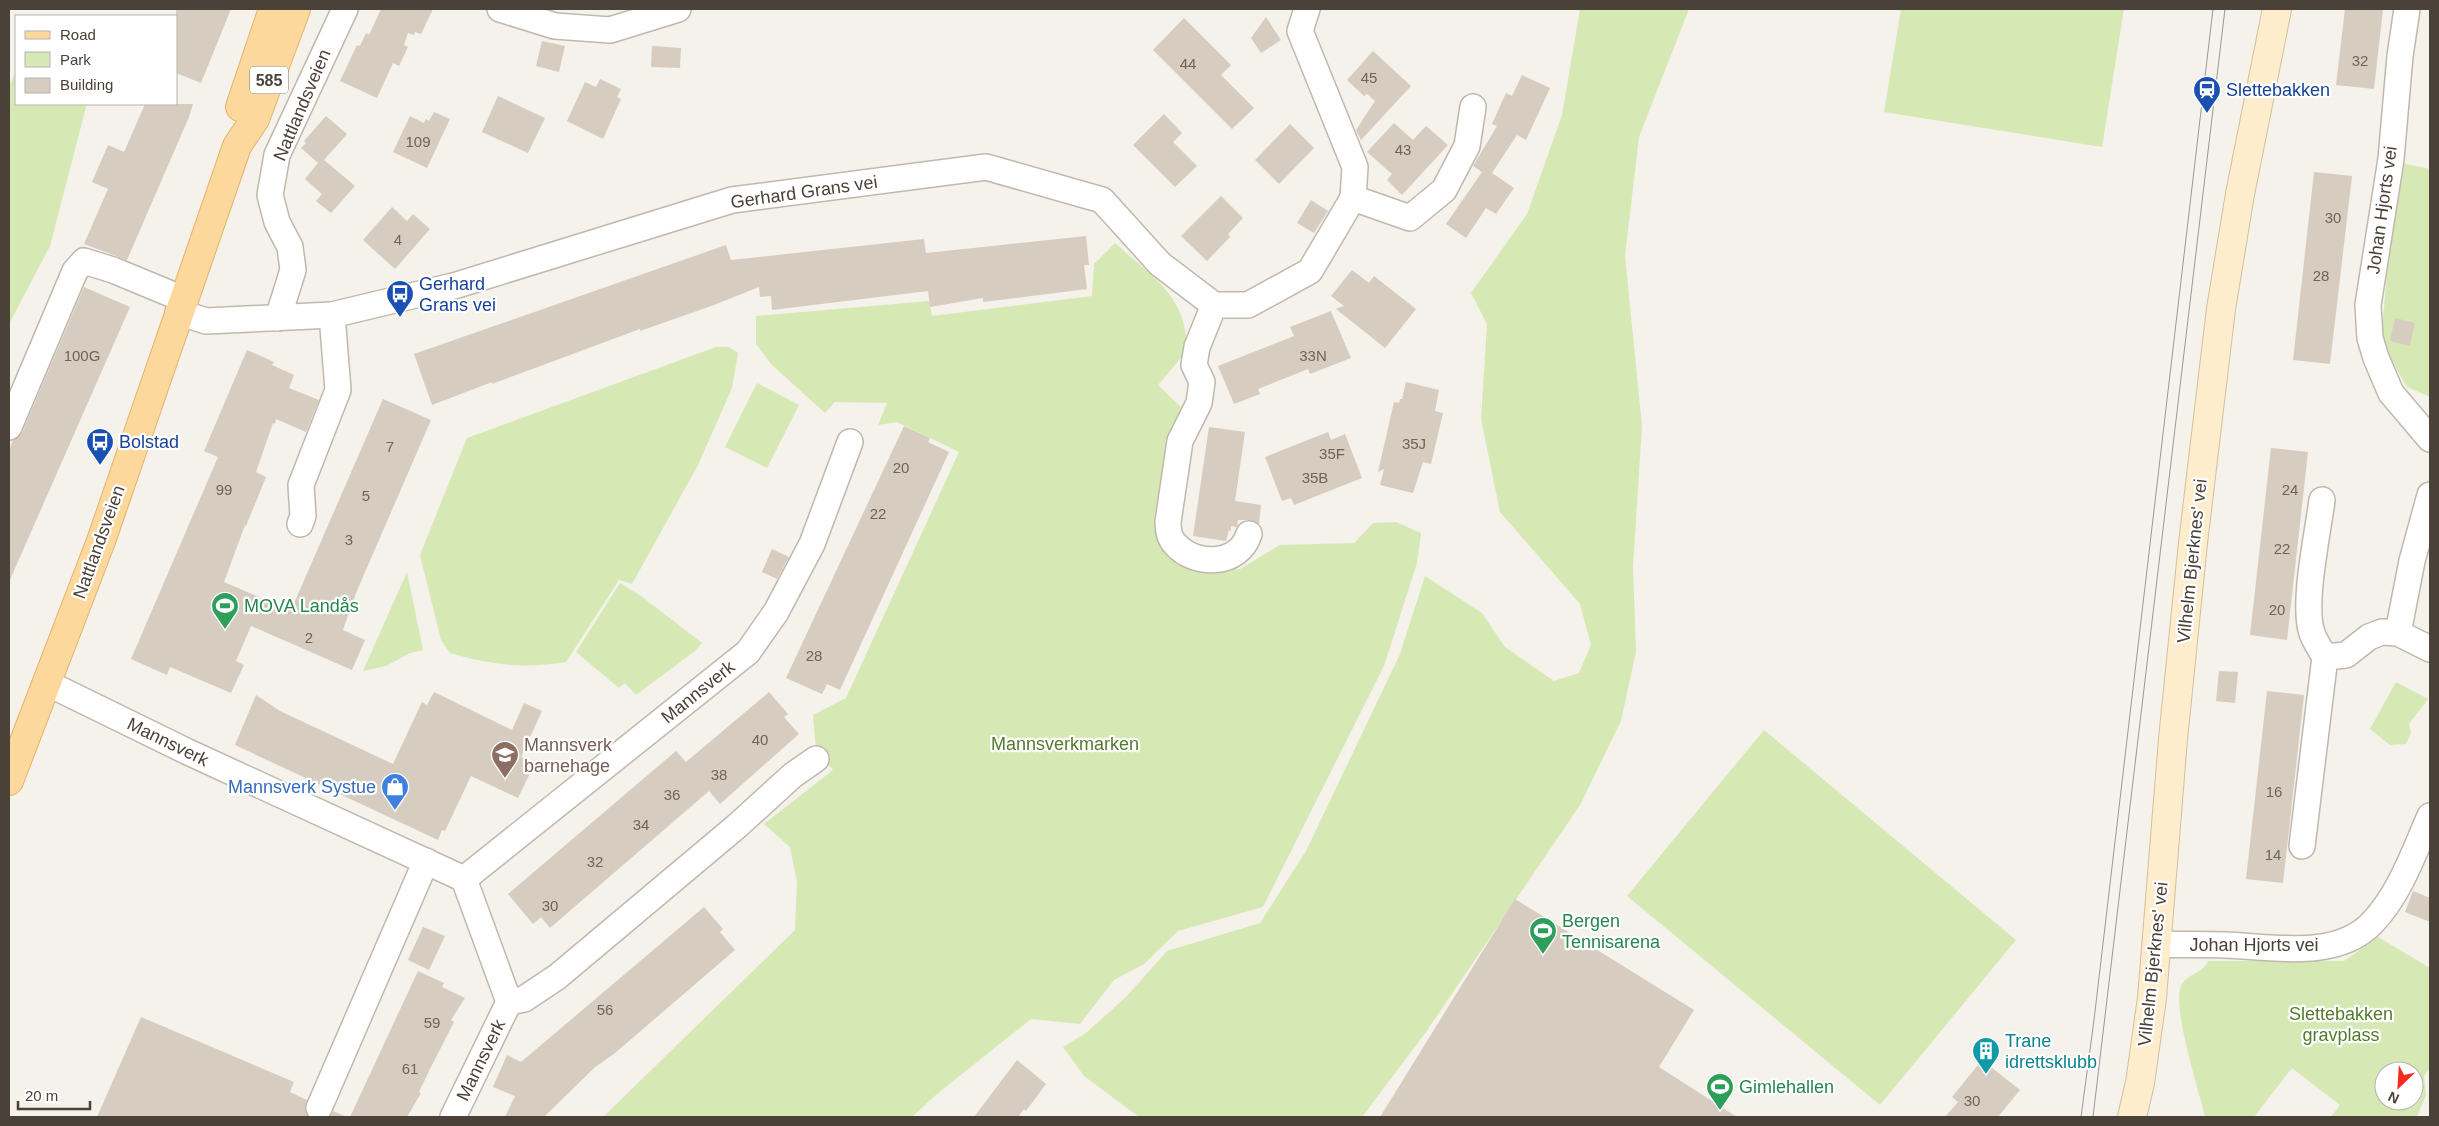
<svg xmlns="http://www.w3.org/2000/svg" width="2439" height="1126" viewBox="0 0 2439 1126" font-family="Arial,sans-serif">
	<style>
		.green { fill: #d6e9b5; fill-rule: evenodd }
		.building { fill: #d7ccc0 }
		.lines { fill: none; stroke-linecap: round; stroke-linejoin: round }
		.street-casing { stroke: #c1b8ad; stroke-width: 28 }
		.secondary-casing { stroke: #d4bf9b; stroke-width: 30 }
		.primary-casing { stroke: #e3b36b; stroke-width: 30 }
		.street { stroke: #fff; stroke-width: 25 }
		.secondary { stroke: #feedcc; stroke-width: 28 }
		.primary { stroke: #fdd89c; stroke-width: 28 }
		.tram { stroke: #999; stroke-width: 1 }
		.labels { text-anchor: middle; stroke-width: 4.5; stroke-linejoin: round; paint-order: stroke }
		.number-label { font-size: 15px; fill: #6d645b }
		.shield { fill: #fff; stroke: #807a74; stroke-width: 1 }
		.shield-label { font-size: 16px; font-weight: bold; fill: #4a4139 }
		.transit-label { font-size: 18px; fill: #164399; stroke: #fff; text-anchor: start }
		.street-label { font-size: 18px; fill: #4a4139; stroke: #fff }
		.leisure-label { font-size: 18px; fill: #27864d; stroke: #fff; text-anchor: start }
		.park-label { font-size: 18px; fill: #527c2b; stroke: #fff }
		.education-label { font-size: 18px; fill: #785e54; stroke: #fff; text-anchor: start }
		.shop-label { font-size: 18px; fill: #366cbe; stroke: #fff; text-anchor: end }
		.culture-label { font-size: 18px; fill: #0d838f; stroke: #fff; text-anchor: start }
	</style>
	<rect width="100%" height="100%" fill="#f5f1eb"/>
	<!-- green -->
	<g class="green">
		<polygon points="1580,9 1689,9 1639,137 1625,256 1642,426 1633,567 1636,652 1621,721 1580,805 1426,1032 1362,1117 1139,1117 1084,1076 1063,1047 1086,1033 1126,997 1167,951 1260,923 1306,851 1400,654 1425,576 1482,613 1505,647 1554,681 1579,673 1591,645 1580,604 1500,512 1481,419 1487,324 1471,293 1527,214 1562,115"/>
		<polygon points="1901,9 2124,9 2102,147 1884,112"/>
		<polygon points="16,71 16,104 85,104 86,107 50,246 9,324 9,87"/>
		<polygon points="2397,162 2430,169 2430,397 2407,387 2381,342"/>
		<path d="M1115,243c36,33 75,55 71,109l-28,33 28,27 -23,128 62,29h15l40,-24 74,-2 19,-20 23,-1 25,11 -4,30 -33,103 -121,241 -85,24 -34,33 -30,16 -34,44 -49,-5 -94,75 -25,23h-309l192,-187 2,-48 -7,-35 -26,-23 69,-54 -17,-20 -3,-35 33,-17 113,-246 -62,-30 -19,3 9,-22 -52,-1 -10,11 -53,-48 -16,-21v-28l173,-15 3,15 160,-20 2,-32z"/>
		<path d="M716,347h13l9,6 -6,35 -34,77 -66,119 -13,-4 -53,82c-44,7 -74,3 -116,-9l-9,-13 -21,-85 47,-117z"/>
		<polygon points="757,383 799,405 767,468 725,447"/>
		<polygon points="407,572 423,650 410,653 386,666 363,671"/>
		<polygon points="620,583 641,596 702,643 695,651 636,695 625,683 619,688 576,652"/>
		<polygon points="2396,682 2428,699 2409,724 2411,733 2406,744 2390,745 2370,729"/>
		<polygon points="1764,730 2016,940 1880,1105 1627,896"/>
		<path d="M2378,937l52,31v100l-6,8 2,19 -9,22h-86l9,-12 -48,-37 -38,49h-49c-6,-27 -33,-108 -24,-131 6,-13 22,-12 27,-25h136zM2384,1071h30v30h-30z"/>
	</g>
	<!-- building -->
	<g class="building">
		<polygon points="176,9 231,9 201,83 176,73"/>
		<polygon points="381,9 433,9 421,34 415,32 414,35 408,33 404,45 408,47 399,66 393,63 377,98 340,81 357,45 360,46 366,33 369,35"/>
		<polygon points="2345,9 2383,9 2374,89 2336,85"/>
		<polygon points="1266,17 1281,40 1261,53 1251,38"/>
		<polygon points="1184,18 1231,65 1221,75 1254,108 1232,129 1153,50"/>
		<polygon points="542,41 565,46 559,72 536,66"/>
		<polygon points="652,46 681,48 680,68 651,67"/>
		<polygon points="1373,51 1411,86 1361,140 1356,130 1375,101 1367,94 1364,96 1347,80"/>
		<polygon points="1522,75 1550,88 1526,140 1517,135 1492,173 1514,188 1496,214 1486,208 1466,238 1446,224 1482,172 1473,166 1497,126 1492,124 1506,93 1512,96"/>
		<polygon points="600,79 621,89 617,97 621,99 603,139 567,121 585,82 596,87"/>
		<polygon points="498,96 545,118 528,153 482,132"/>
		<polygon points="145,104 193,104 189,117 127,260 84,244 108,189 92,182 108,145 124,152"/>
		<polygon points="434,112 450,119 427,168 393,152 410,116 424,123 426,119 429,121"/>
		<polygon points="1164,114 1182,133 1173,142 1197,166 1175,187 1133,145"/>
		<polygon points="326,116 347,134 324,160 355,186 331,213 316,201 322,194 305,179 318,163 301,148 306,143 304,141"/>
		<polygon points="1394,123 1413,140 1426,126 1448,145 1402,195 1387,180 1392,174 1367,152"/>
		<polygon points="1290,124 1314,148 1279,184 1255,160"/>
		<polygon points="2314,172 2352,176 2330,364 2293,360"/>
		<polygon points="1221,196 1243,218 1228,234 1230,237 1207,261 1181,236"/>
		<polygon points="1311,200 1328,211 1314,233 1297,223"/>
		<polygon points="392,207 407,221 413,214 430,229 395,269 363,240"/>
		<polygon points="1086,236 1089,265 1084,265 1087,289 983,302 983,298 930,307 928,291 772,310 771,296 760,297 759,287 714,305 640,331 640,329 492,384 492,382 432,405 414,354 726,245 731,260 924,239 926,253"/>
		<polygon points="1352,270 1369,283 1374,276 1416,309 1385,348 1336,309 1344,306 1331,296"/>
		<polygon points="84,287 130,307 9,582 9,451 13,440 22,433"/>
		<polygon points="1331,311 1351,358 1310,374 1308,369 1258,389 1260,394 1234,404 1218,366 1294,336 1290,327"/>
		<polygon points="2395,318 2415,323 2410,346 2390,341"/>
		<polygon points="247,350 274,362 272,365 294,375 289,388 319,400 306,432 276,419 275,424 273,423 256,472 266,477 246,526 245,525 224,582 275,604 276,601 292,608 383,399 431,420 356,593 343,630 365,640 352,670 251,626 236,661 244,665 231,693 170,667 167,675 131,659 218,457 204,451"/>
		<polygon points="1406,382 1439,390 1435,411 1443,413 1431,464 1423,462 1413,493 1380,485 1384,469 1378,472 1394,402 1399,403 1400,399 1402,399"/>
		<polygon points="904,426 930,438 928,442 949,452 840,690 827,684 822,694 786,678"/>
		<polygon points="1209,427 1245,432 1235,501 1261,505 1259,524 1249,520 1238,520 1237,527 1231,526 1231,531 1229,530 1226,541 1193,536"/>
		<polygon points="1328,432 1331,440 1345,434 1362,478 1294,505 1291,498 1282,501 1265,457"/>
		<polygon points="2271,448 2308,452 2287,640 2250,635"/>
		<polygon points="772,549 789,557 777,579 762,572"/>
		<polygon points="2219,671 2238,672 2235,703 2216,701"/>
		<polygon points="2267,691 2304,695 2283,883 2246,879"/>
		<polygon points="434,692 512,730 524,703 542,711 521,757 535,763 518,798 471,776 445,831 442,830 438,840 235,745 256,695 280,711 393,764 422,702 427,705"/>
		<polygon points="769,692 788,714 784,717 799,734 720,804 709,791 550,928 541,917 533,924 508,894 676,751 686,762"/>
		<polygon points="2413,891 2430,898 2430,922 2405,912"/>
		<polygon points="1515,899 1694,1010 1659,1067 1737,1117 1380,1117"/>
		<polygon points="704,907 723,929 720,932 735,950 615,1053 594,1068 544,1117 505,1117 515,1096 493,1087 507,1055 521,1062"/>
		<polygon points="423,927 445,936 429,970 408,960"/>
		<polygon points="418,971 444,983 442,987 465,998 451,1020 454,1022 430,1069 419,1092 421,1093 407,1117 350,1117"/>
		<polygon points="141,1017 294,1082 290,1092 307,1100 305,1109 308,1117 97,1117"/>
		<polygon points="1017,1060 1046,1084 1026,1111 1024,1109 1018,1117 974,1117"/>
		<polygon points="1982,1060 2020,1090 1998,1117 1945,1117 1958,1102 1952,1097"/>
		<polygon points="333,1111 347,1117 329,1117"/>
	</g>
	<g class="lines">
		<defs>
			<g id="street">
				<polyline points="500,9 555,26 610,30 678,9"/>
				<polyline points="2407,9 2400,56 2391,159 2368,305 2370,338 2376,358 2391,393 2430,439"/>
				<polyline points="1353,198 1410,218 1444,190 1467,146 1473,107"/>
				<path d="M1214,305l-17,42 -3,18 8,17 -3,21 -19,38 -12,81c0,7 1,16 7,22 20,23 64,22 74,-10"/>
				<polyline points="178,312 206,321 332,315 457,285 732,200 986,167 1102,200 1160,264 1214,305 1248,305 1310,271 1353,198 1355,167 1300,31 1307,9"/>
				<polyline points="278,318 293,270 290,247 277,222 270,195 277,155 345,9"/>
				<polyline points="9,427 75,271 84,261 113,270 183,299"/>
				<path d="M2322,500c-4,33 -20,104 -10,133 3,9 9,17 13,24l21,-2 23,-18 13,-5 16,1 32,16"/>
				<polyline points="300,524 303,516 301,485 338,390 332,315"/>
				<polyline points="2398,633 2412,561 2430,495"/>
				<polyline points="47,683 188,752 464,879 748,652 776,612 812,544 850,442"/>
				<polyline points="2302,846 2325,657"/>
				<path d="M2158,944c23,1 45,0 68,1 46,2 111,15 146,-22 28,-29 42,-71 58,-107"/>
				<polyline points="509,1002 524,999 557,977 737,826 793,775 816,759"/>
				<polyline points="319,1108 426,861"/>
				<polyline points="453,1117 509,1002 464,879"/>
			</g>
			<polyline id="secondary" points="2132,1117 2140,1083 2152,998 2173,739 2193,543 2221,309 2240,194 2277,9"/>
			<g id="primary">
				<polyline points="240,107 273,9"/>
				<polyline points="9,781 101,541 237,146 255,119 296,9"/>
			</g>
		</defs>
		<!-- street casing -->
		<use href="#street" class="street-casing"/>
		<!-- secondary casing -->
		<use href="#secondary" class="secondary-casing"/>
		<!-- primary casing -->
		<use href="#primary" class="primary-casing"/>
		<!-- street -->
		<use href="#street" class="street"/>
		<!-- secondary -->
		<use href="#secondary" class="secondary"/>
		<!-- primary -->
		<use href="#primary" class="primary"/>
		<!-- tram -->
		<g class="tram">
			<polyline points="2081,1117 2094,1020 2213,9"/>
			<polyline points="2093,1117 2225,9"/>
		</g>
	</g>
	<!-- icons -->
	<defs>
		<symbol id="station-pin" viewBox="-11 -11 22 30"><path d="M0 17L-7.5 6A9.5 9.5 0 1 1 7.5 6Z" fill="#1a4fb4" stroke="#fff"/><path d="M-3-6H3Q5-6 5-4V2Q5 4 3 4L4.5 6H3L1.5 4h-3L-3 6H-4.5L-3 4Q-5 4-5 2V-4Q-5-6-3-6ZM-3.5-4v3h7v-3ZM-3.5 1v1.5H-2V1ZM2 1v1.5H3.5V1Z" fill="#fff"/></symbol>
		<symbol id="bus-pin" viewBox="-11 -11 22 30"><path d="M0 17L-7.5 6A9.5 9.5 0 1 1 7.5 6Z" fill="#1a4fb4" stroke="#fff"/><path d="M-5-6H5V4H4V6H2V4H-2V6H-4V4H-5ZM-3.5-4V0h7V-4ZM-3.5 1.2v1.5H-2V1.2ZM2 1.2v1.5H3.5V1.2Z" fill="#fff"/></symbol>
		<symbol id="stadium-pin" viewBox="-11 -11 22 30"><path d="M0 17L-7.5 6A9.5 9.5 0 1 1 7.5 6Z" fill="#2e9e5b" stroke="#fff"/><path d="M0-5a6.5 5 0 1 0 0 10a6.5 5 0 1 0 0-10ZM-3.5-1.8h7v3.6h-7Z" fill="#fff"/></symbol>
		<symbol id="school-pin" viewBox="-11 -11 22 30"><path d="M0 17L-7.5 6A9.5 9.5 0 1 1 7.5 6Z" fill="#8d6e63" stroke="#fff"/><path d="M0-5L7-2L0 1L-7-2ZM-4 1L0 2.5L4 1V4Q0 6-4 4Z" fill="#fff"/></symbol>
		<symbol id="shop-pin" viewBox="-11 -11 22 30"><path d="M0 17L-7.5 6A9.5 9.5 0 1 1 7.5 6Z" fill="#3f7fe0" stroke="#fff"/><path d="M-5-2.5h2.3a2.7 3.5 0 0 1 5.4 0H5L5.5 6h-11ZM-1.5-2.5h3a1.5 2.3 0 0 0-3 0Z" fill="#fff"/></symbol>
		<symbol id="building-pin" viewBox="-11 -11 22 30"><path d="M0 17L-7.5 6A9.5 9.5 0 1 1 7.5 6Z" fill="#0f9aa8" stroke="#fff"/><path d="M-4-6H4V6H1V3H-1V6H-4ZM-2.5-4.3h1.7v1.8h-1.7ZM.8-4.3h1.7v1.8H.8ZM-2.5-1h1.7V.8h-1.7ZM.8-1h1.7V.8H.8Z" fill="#fff"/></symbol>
	</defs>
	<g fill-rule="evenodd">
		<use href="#station-pin" x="2191" y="74" width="32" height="43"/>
		<use href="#bus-pin" x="384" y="278" width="32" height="43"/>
		<use href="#bus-pin" x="84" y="426" width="32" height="43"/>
		<use href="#stadium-pin" x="209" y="590" width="32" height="43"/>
		<use href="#school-pin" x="489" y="739" width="32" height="43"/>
		<use href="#shop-pin" x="379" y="771" width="32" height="43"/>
		<use href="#stadium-pin" x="1527" y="915" width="32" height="43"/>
		<use href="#building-pin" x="1970" y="1035" width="32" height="43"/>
		<use href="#stadium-pin" x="1704" y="1071" width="32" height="43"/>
	</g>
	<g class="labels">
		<!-- number labels -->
		<g class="number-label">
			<text x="2360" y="66">32</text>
			<text x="1188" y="69">44</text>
			<text x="1369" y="83">45</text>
			<text x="418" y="147">109</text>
			<text x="1403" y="155">43</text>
			<text x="2333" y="223">30</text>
			<text x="398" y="245">4</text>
			<text x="2321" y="281">28</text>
			<text x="82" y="361">100G</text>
			<text x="1313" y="361">33N</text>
			<text x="1414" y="449">35J</text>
			<text x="390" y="452">7</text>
			<text x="1332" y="459">35F</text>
			<text x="901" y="473">20</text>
			<text x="1315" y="483">35B</text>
			<text x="224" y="495">99</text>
			<text x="2290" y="495">24</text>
			<text x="366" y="501">5</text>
			<text x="878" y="519">22</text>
			<text x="349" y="545">3</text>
			<text x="2282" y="554">22</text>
			<text x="2277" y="615">20</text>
			<text x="309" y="643">2</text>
			<text x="814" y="661">28</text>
			<text x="760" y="745">40</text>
			<text x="719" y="780">38</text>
			<text x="2274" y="797">16</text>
			<text x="672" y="800">36</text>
			<text x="641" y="830">34</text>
			<text x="2273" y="860">14</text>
			<text x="595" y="867">32</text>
			<text x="550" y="911">30</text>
			<text x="605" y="1015">56</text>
			<text x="432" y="1028">59</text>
			<text x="410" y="1074">61</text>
			<text x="1972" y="1106">30</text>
		</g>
		<!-- shield labels -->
		<rect class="shield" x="250" y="66.5" width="38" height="27" rx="4"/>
		<g class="shield-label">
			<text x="269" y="86">585</text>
		</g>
		<!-- transit labels -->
		<g class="transit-label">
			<text x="2226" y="96">Slettebakken</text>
			<text x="419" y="290">Gerhard<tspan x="419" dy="21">Grans vei</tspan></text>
			<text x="119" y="448">Bolstad</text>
		</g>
		<!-- street labels -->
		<g class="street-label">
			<text transform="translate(302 105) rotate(-67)" y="6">Nattlandsveien</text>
			<text transform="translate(804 192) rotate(-8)" y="6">Gerhard Grans vei</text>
			<text transform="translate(2382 210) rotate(-82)" y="6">Johan Hjorts vei</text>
			<text transform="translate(99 542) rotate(-70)" y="6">Nattlandsveien</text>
			<text transform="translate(2192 561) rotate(-84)" y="6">Vilhelm Bjerknes' vei</text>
			<text transform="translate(698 692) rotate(-39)" y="6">Mannsverk</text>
			<text transform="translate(168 742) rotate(26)" y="6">Mannsverk</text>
			<text x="2254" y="951">Johan Hjorts vei</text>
			<text transform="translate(2153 964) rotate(-84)" y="6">Vilhelm Bjerknes' vei</text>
			<text transform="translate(481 1060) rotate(-64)" y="6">Mannsverk</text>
		</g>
		<!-- leisure labels -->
		<g class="leisure-label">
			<text x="244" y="612">MOVA Landås</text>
			<text x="1562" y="927">Bergen<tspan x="1562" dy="21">Tennisarena</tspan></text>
			<text x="1739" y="1093">Gimlehallen</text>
		</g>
		<!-- park labels -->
		<g class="park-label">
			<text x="1065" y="750">Mannsverkmarken</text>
			<text x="2341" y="1020">Slettebakken<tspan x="2341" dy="21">gravplass</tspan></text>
		</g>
		<!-- education labels -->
		<g class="education-label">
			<text x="524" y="751">Mannsverk<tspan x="524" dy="21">barnehage</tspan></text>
		</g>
		<!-- shop labels -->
		<g class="shop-label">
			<text x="376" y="793">Mannsverk Systue</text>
		</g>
		<!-- culture labels -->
		<g class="culture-label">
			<text x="2005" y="1047">Trane<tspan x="2005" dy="21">idrettsklubb</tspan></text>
		</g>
	</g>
	<!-- border -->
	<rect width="2439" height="1126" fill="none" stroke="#4a4139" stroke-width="20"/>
	<!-- legend -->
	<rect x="15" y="15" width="162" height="90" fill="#ffffff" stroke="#b7b3b0"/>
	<rect x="25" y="31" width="25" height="8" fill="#fdd89c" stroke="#b7b3b0"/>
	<text x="60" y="40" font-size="15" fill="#4a4139">Road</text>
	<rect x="25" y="52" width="25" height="15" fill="#d6e9b5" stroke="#b7b3b0"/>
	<text x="60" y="65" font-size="15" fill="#4a4139">Park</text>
	<rect x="25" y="78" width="25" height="15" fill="#d7ccc0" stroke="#b7b3b0"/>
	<text x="60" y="90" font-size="15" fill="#4a4139">Building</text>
	<!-- north arrow -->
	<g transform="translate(2399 1086) rotate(205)"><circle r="24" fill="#ffffff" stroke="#b7b3b0"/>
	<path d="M0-4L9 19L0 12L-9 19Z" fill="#f82a1f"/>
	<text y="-8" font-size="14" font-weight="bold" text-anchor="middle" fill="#4a4139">N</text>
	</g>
	<!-- scale -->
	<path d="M18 1101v8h72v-8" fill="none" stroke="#4a4139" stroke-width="2.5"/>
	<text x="25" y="1101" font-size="15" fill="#4a4139" stroke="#ffffff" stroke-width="4" paint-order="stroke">20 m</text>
</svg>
